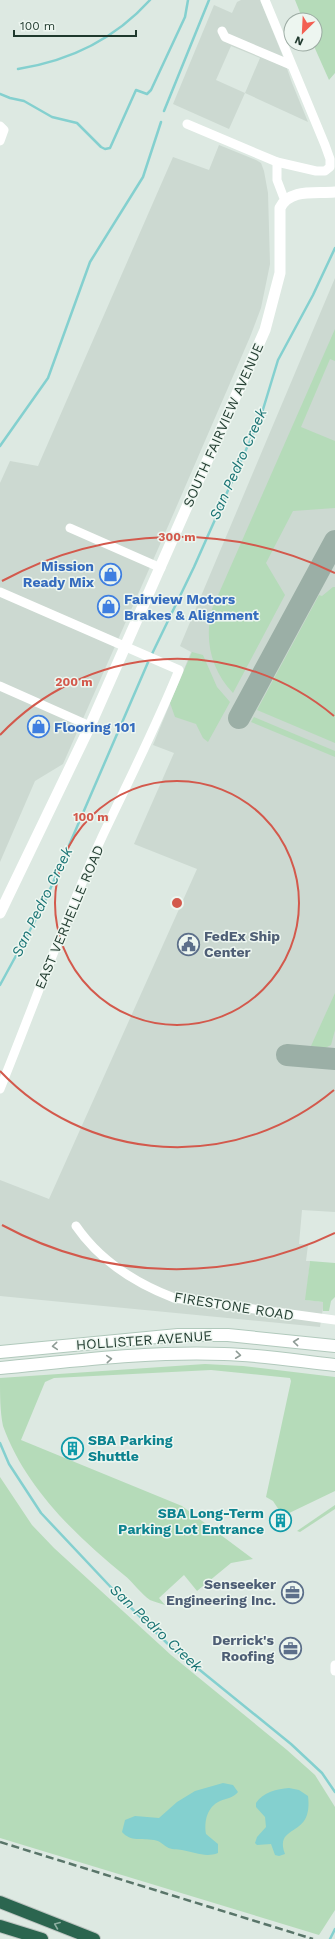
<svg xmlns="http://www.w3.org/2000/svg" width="335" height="1939" viewBox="0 0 335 1939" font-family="'Work Sans',sans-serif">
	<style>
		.built { fill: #ccd9d1; fill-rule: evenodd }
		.green { fill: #b5dbb9 }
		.water { fill: #84d0cf }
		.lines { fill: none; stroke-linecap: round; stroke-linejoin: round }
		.stream { stroke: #84d0cf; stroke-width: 2.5 }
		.taxiway { stroke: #9bafa6; stroke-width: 22 }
		.secondary-casing { stroke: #b1c9bc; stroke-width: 14 }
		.motorway-casing { stroke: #bcc4c0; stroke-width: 14 }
		.minor { stroke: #fff; stroke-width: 9 }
		.tertiary { stroke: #fff; stroke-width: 11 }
		.secondary { stroke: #fff; stroke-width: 12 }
		.motorway { stroke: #2b654f; stroke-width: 12 }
		.rail { stroke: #597569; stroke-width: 2.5; stroke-dasharray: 8 4; stroke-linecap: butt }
		.oneway { stroke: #8f9c96 }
		.oneway2 { stroke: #8caea0 }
		.ring { fill: none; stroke: #d3594c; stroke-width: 2 }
		.labels { text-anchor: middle; stroke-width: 3; stroke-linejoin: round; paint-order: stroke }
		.street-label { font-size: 14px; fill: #1f392d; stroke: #edf6f0 }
		.shop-label { font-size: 14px; font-weight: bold; fill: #366cbe; stroke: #edf6f0; text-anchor: start }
		.service-label { font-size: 14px; font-weight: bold; fill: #4e5e75; stroke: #edf6f0; text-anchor: end }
		.culture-label { font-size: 14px; font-weight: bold; fill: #0d838f; stroke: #edf6f0; text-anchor: start }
		.water-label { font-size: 15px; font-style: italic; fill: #1a7474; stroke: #edf6f0 }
		.centre { fill: #d3594c; stroke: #edf6f0; stroke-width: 2 }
		.ring-label { font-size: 12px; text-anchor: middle; font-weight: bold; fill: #d3594c; stroke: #edf6f0; stroke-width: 3; stroke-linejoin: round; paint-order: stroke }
	</style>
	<rect width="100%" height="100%" fill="#dde9e2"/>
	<!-- built -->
	<g class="built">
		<path d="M241,0h19l22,54 10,29 16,39 -63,-29 -16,36 -56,-25 41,-99 18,8 5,-11zM231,46l29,12 -15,35 -29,-13z"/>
		<polygon points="219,145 256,160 261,163 264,171 268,193 270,264 261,308 250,337 169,524 63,764 35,781 0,862 0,483 10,461 38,466 173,157 209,170"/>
		<polygon points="335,278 335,1212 302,1210 299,1244 308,1245 306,1261 310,1261 306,1300 324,1302 320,1327 0,1296 0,1180 49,1199 197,869 134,844 174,753 153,745 191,652 180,646"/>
	</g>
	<!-- green -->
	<g class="green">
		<polygon points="295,0 335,0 335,73 329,80 313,44 315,44 315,20 303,20"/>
		<path d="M335,329v32l-5,-2 -29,68 34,14v67l-42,3 -27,52 19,32 -52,98c-22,-23 -29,-53 -21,-84z"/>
		<polygon points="333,587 335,587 335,743 257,710 319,595 322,596"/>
		<polygon points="192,652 203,655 217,687 230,702 208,742 203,738 196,724 175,717 170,703"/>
		<polygon points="254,717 335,751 335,757 251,722"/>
		<polygon points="335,993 335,1030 331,1045 325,1048 311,1046"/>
		<polygon points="310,1261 335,1263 335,1297 331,1301 329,1311 323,1311 323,1302 305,1300"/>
		<path d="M205,1364l38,2 92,11v114l-52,25 -10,-15 -7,-4 25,-116 -1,-3 -79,-8 -157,8 -9,4 -24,58 161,66 71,53 -22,4 -34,28 -13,-16 -25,23 6,7c-5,-2 -11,-3 -15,-5 -9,-6 -17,-18 -26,-25 -49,-40 -99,-88 -121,-149 -3,-15 -3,-32 -3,-48z"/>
		<polygon points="0,1477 32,1525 54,1548 171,1655 287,1750 315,1775 335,1807 335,1910 319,1935 0,1838"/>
		<polygon points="335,1505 335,1509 300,1532 297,1531"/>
	</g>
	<!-- water -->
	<g class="water">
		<path d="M223,1783l10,2 5,7c-5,6 -11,6 -18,9 -13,6 -16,20 -14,33l12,10v9c-13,5 -23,-1 -36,-3 -5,-1 -11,0 -15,-3 -5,-3 -7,-6 -13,-7 -13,-2 -23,2 -32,-8l3,-12 10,-4 24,2 18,-16 18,-11z"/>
		<path d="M289,1788l10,2 9,6c1,8 1,18 -4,25 -10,13 -27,11 -19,33l-6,2 -4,-1 -4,-11 -14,1 -2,-2 2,-6 9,-10 -1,-10 -9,-10v-4c7,-11 21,-14 33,-15z"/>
	</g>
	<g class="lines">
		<!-- stream -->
		<g class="stream">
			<path d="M18,69c51,-8 97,-30 132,-69"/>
			<polyline points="0,94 10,98 24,101 52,117 77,123 101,147 105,149 110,148 136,90 147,94 151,90 185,17 188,0"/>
			<polyline points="164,111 209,0"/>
			<polyline points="0,446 48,378 90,262 143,177 161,122"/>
			<polyline points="151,656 194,567 261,416 278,360 313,295 335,248"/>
			<polyline points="0,985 42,908 149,660"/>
			<polyline points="0,1443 9,1464 41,1513 121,1598 169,1645 291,1744 322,1773 335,1792"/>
			<polyline points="330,1939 335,1929"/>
		</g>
		<!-- taxiway -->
		<g class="taxiway">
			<polyline points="239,718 335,541"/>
			<polyline points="287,1055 335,1059"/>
		</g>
		<defs>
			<g id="secondary">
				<polyline points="0,1352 178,1335 228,1335 335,1346"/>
				<path d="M0,1368c74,-7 149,-17 224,-14 37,1 74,7 111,11"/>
			</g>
			<g id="motorway">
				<polyline points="0,1902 94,1939"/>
				<polyline points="0,1926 42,1939"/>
			</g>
		</defs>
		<!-- secondary casing -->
		<use href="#secondary" class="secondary-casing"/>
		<!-- motorway casing -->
		<use href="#motorway" class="motorway-casing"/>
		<!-- minor -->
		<g class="minor">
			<polyline points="222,31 225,37 291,65"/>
			<polyline points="187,124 277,162 316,171 325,171 330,167 330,159 325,145 265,0"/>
			<polyline points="0,126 4,130 0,141"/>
			<polyline points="277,162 277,180 285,201"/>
			<polyline points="70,528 161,568"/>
			<path d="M0,592l179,78c-23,57 -51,112 -77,167 -38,83 -68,168 -102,252"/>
			<polyline points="0,686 90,726"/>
			<path d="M76,1226c24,35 59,57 98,72l161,22"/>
			<polyline points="335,1665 335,1671"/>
		</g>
		<!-- tertiary -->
		<path class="tertiary" d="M0,913l90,-187 175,-396 15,-57v-65c10,-20 36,-14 55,-16"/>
		<!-- secondary -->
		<use href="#secondary" class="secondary"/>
		<!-- motorway -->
		<use href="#motorway" class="motorway"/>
		<!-- rail -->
		<polyline class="rail" points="0,1842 313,1939"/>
	</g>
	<!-- one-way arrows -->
	<defs><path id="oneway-chevron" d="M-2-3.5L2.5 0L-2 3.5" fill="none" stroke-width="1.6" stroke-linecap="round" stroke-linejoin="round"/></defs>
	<g class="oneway">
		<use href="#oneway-chevron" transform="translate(296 1342) rotate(-174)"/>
		<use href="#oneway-chevron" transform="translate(55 1346) rotate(175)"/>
		<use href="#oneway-chevron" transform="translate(238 1355) rotate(6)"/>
		<use href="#oneway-chevron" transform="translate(109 1359) rotate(-5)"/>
	</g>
	<use class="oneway2" href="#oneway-chevron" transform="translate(57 1925) rotate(-158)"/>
	<!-- distance rings -->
	<g class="ring">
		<circle cx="177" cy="903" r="122"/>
		<path d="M334 1090A244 244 0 0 1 0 1071M0 735A244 244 0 0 1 334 716"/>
		<path d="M335 1233A366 366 0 0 1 2 1225M2 581A366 366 0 0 1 335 573"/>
	</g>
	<!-- icons -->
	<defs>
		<symbol id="shop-ring" viewBox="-11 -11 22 22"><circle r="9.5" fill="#edf6f0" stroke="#3f7fe0" stroke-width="1.5"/><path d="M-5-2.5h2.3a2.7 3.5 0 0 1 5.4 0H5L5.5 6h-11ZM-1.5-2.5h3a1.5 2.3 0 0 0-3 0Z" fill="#3f7fe0"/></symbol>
		<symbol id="civic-ring" viewBox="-11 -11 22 22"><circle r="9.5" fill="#edf6f0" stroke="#5c6f8a" stroke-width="1.5"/><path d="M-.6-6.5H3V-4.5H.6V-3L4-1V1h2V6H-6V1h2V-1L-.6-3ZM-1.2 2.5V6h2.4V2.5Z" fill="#5c6f8a"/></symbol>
		<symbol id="building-ring" viewBox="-11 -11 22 22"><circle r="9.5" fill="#edf6f0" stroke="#0f9aa8" stroke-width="1.5"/><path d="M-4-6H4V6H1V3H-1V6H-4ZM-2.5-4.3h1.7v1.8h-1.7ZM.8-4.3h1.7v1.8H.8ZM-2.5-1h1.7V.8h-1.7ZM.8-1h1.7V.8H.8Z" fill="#0f9aa8"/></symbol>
		<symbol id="office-ring" viewBox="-11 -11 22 22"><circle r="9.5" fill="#edf6f0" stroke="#5c6f8a" stroke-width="1.5"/><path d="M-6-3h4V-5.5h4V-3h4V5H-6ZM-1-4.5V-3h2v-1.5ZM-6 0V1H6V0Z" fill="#5c6f8a"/></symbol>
	</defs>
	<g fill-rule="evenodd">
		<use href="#shop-ring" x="98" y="562" width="25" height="25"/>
		<use href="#shop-ring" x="96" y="594" width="25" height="25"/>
		<use href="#shop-ring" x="26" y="714" width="25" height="25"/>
		<use href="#civic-ring" x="176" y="932" width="25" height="25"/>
		<use href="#building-ring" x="60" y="1436" width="25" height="25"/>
		<use href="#building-ring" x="268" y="1508" width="25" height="25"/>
		<use href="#office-ring" x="280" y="1580" width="25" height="25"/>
		<use href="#office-ring" x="278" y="1636" width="25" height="25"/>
	</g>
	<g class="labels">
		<!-- street labels -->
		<g class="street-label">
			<text transform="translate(223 425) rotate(-66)" y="5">SOUTH FAIRVIEW AVENUE</text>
			<text transform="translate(69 917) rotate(-67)" y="5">EAST VERHELLE ROAD</text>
			<text transform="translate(234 1306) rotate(9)" y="5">FIRESTONE ROAD</text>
			<text transform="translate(144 1340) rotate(-4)" y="5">HOLLISTER AVENUE</text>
		</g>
		<!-- shop labels -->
		<g class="shop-label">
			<text x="94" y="571" text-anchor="end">Mission<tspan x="94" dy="16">Ready Mix</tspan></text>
			<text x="124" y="604">Fairview Motors<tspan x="124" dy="16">Brakes &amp; Alignment</tspan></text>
			<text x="54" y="732">Flooring 101</text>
		</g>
		<!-- service labels -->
		<g class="service-label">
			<text x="204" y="941" text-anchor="start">FedEx Ship<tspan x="204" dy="16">Center</tspan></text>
			<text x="276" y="1589">Senseeker<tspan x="276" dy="16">Engineering Inc.</tspan></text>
			<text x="274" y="1645">Derrick's<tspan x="274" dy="16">Roofing</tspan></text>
		</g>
		<!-- culture labels -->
		<g class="culture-label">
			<text x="88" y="1445">SBA Parking<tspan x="88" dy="16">Shuttle</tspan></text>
			<text x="264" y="1518" text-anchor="end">SBA Long-Term<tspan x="264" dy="16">Parking Lot Entrance</tspan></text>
		</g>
		<!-- water labels -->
		<g class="water-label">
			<text transform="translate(238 464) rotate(-66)" y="5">San Pedro Creek</text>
			<text transform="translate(42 902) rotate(-64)" y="5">San Pedro Creek</text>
			<text transform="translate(156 1628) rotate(43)" y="5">San Pedro Creek</text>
		</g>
	</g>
	<circle cx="177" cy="903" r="6" class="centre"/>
	<g class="ring-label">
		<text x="177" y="541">300 m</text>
		<text x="74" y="686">200 m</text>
		<text x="91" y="821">100 m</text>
	</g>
	<!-- north arrow -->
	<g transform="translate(303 32) rotate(204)"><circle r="19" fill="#edf6f0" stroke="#9baaa2"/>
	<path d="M0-3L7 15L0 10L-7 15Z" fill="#f35f52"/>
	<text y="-6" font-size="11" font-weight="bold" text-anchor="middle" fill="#1f392d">N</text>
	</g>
	<!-- scale -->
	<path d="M14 30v6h122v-6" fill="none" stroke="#1f392d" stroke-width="2"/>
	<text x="20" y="30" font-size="12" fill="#1f392d" stroke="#edf6f0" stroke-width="3" paint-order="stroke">100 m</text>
</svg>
